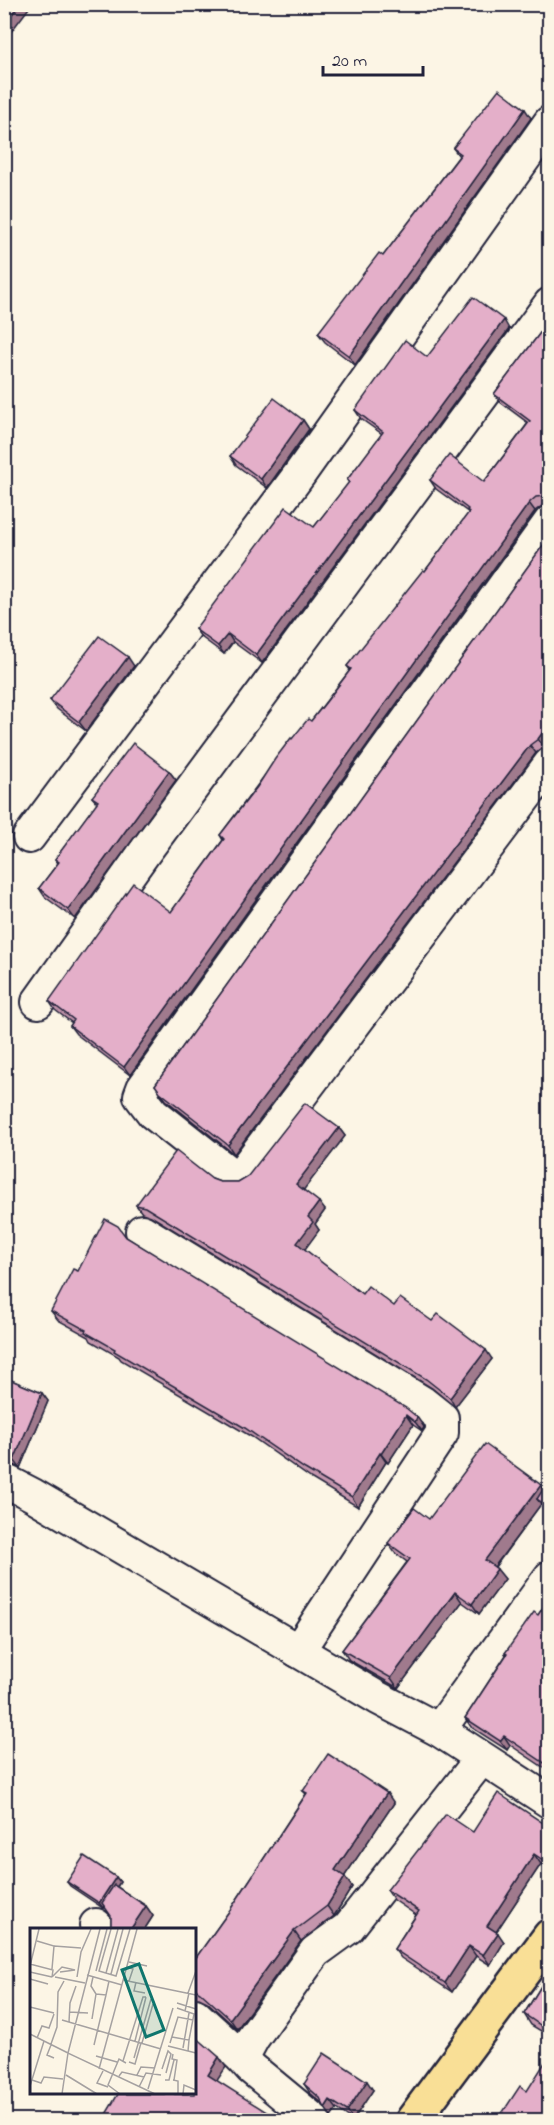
<svg xmlns="http://www.w3.org/2000/svg" width="554" height="2125" viewBox="0 0 554 2125" font-family="'Indie Flower',sans-serif">
	<style>
		.lines { fill: none; stroke-linecap: round; stroke-linejoin: round }
		.minor-casing { stroke: #22223b; stroke-width: 36 }
		.highway-casing { stroke: #22223b; stroke-width: 38 }
		.minor { stroke: #fcf5e5; stroke-width: 32 }
		.highway { stroke: #f9df96; stroke-width: 33 }
		.wall { fill: #c496ad; stroke: #22223b; stroke-width: 1.5 }
		.shaded-wall { fill: #a07a8d; stroke: #22223b; stroke-width: 1.5 }
		.building { fill: #e4afc9; stroke: #22223b; stroke-width: 1.5 }
		.inset-road { fill: none; stroke: #a5a1a1; stroke-width: 1.5 }
		.view { fill: #0f766e; fill-opacity: 0.15; stroke: #0f766e; stroke-width: 3 }
		.inset-edge { fill: none; stroke: #22223b; stroke-width: 3 }
	</style>
	<rect width="100%" height="100%" fill="#fcf5e5"/>
	<filter id="ink" filterUnits="userSpaceOnUse"><feTurbulence type="fractalNoise" baseFrequency=".0167" numOctaves="2"/><feDisplacementMap in="SourceGraphic" scale="12" xChannelSelector="R" yChannelSelector="G"/><feConvolveMatrix kernelMatrix="1 2 1 2 8 2 1 2 1" color-interpolation-filters="sRGB"/></filter>
	<g filter="url(#ink)">
		<g class="lines">
			<defs>
				<g id="minor">
					<polyline points="550,522 143,1088 140,1096 153,1113 229,1173 236,1174 245,1169 550,764"/>
					<polyline points="29,837 299,475 550,122"/>
					<polyline points="38,1002 144,853 550,304"/>
					<polyline points="142,1231 423,1403 442,1418 442,1433 298,1651"/>
					<polyline points="4,1480 33,1495 378,1698 439,1730 550,1802"/>
					<polyline points="439,1730 550,1577"/>
					<polyline points="96,1925 101,1930"/>
					<polyline points="195,2015 242,2058"/>
					<polyline points="314,2120 251,2068 242,2058 253,2038 315,1952 348,1928 481,1759"/>
				</g>
				<polyline id="highway" points="413,2120 550,1936"/>
			</defs>
			<!-- minor casing -->
			<use href="#minor" class="minor-casing"/>
			<!-- highway casing -->
			<use href="#highway" class="highway-casing"/>
			<!-- minor -->
			<use href="#minor" class="minor"/>
			<!-- highway -->
			<use href="#highway" class="highway"/>
		</g>
		<!-- wall -->
		<g class="wall">
			<polygon points="531,118 355,365 325,342 318,333 383,256 459,156 453,148"/>
			<polygon points="549,321 549,504 542,506 535,511 130,1075 76,1034 70,1026 72,1023 55,1010 49,1001 171,912 223,840 220,835 292,739 311,721 350,670 347,666 425,571 469,513 436,489 430,480 484,482 528,423 500,402 494,394"/>
			<polygon points="509,329 262,663 233,642 224,654 201,637 195,629 314,527 349,483 347,480 382,434 361,419 355,410 427,357"/>
			<polygon points="303,420 309,429 267,488 236,465 230,456"/>
			<polygon points="549,537 549,740 544,747 536,753 234,1154 166,1100 155,1085"/>
			<polygon points="134,666 86,731 57,709 50,700"/>
			<polygon points="169,771 176,780 75,919 45,897 39,888 58,863 55,859 97,803 92,797"/>
			<polygon points="339,1128 345,1136 303,1190 325,1210 315,1224 319,1230 304,1249 362,1294 432,1321 492,1359 455,1407 432,1388 151,1216 142,1213 136,1205 212,1179 220,1182 238,1182"/>
			<polygon points="126,1237 424,1427 422,1431 413,1425 388,1463 386,1462 358,1507 312,1479 252,1437 121,1360 119,1357 91,1341 89,1337 58,1320 51,1311 78,1271"/>
			<polygon points="4,1377 42,1393 48,1401 20,1468 12,1464 4,1463"/>
			<polygon points="549,1480 549,1512 543,1508 541,1504 495,1567 505,1579 479,1614 462,1602 398,1688 349,1660 342,1650 407,1562 395,1553 388,1543 429,1519 541,1485 544,1489"/>
			<polygon points="549,1599 549,1771 510,1745 507,1750 471,1727 465,1718 506,1655 505,1653 538,1615"/>
			<polygon points="303,1791 394,1803 344,1877 352,1887 334,1916 301,1941 237,2029 207,2002 199,1998 195,1998 195,1959 230,1910 306,1794"/>
			<polygon points="549,1827 549,1869 541,1864 496,1932 504,1942 490,1965 476,1956 452,1992 401,1958 394,1949 416,1915 394,1900 387,1890 473,1832"/>
			<polygon points="116,1877 120,1882 117,1887 146,1906 153,1916 144,1930 108,1930 111,1924 111,1916 104,1905 103,1908 70,1886 67,1882"/>
			<polygon points="549,1973 549,2036 531,2025 524,2014"/>
			<polygon points="304,2084 373,2090 353,2120 337,2109 331,2117 323,2104 310,2093"/>
		</g>
		<!-- shaded-wall -->
		<g class="shaded-wall">
			<polygon points="20,4 32,4 4,41 4,24"/>
			<polygon points="525,109 531,118 355,365 349,356"/>
			<polygon points="504,320 509,329 262,663 256,655"/>
			<polygon points="303,420 309,429 267,488 261,479"/>
			<polygon points="529,503 535,511 130,1075 124,1067"/>
			<polygon points="228,634 233,642 224,654 218,646"/>
			<polygon points="128,657 134,666 86,731 79,722"/>
			<polygon points="548,725 549,727 549,740 544,747 538,739"/>
			<polygon points="530,745 536,753 234,1154 228,1145"/>
			<polygon points="169,771 176,780 75,919 68,910"/>
			<polygon points="339,1128 345,1136 302,1192 296,1184"/>
			<polygon points="319,1202 325,1210 315,1224 319,1230 303,1252 297,1243 308,1217"/>
			<polygon points="486,1350 492,1359 455,1407 450,1398"/>
			<polygon points="42,1393 48,1401 20,1468 14,1460"/>
			<polygon points="406,1415 413,1425 388,1463 381,1454"/>
			<polygon points="417,1417 424,1427 422,1431 415,1422"/>
			<polygon points="380,1453 386,1462 358,1507 352,1497"/>
			<polygon points="541,1485 548,1495 537,1499 541,1504 492,1570 485,1560"/>
			<polygon points="497,1569 505,1579 479,1614 472,1604"/>
			<polygon points="455,1592 462,1602 398,1688 391,1678"/>
			<polygon points="504,1736 510,1745 507,1750 500,1741"/>
			<polygon points="387,1793 394,1803 342,1880 335,1870"/>
			<polygon points="534,1854 541,1864 494,1935 487,1926"/>
			<polygon points="116,1877 120,1882 103,1908 99,1903"/>
			<polygon points="345,1877 352,1887 334,1916 327,1906"/>
			<polygon points="146,1906 153,1916 144,1930 130,1930"/>
			<polygon points="294,1931 301,1941 237,2029 230,2019"/>
			<polygon points="498,1933 504,1942 490,1965 483,1955"/>
			<polygon points="469,1946 476,1956 452,1992 445,1983"/>
			<polygon points="219,2057 226,2067 214,2085 208,2075"/>
			<polygon points="367,2081 373,2090 353,2120 347,2111"/>
			<polygon points="330,2100 337,2109 331,2117 325,2108"/>
		</g>
		<!-- building -->
		<g class="building">
			<polygon points="4,4 20,4 4,24"/>
			<polygon points="499,89 525,109 349,356 318,333 379,253 383,256 461,154 453,148"/>
			<polygon points="473,297 504,320 256,655 228,634 218,646 195,629 286,507 314,527 349,482 347,480 383,432 355,410 405,340 427,357"/>
			<polygon points="549,321 549,497 545,496 536,497 529,503 124,1067 70,1026 74,1020 49,1001 133,883 171,912 224,839 220,835 257,787 275,759 291,738 292,739 308,719 311,721 326,702 351,669 347,666 423,570 425,571 469,512 467,510 468,509 430,480 449,455 484,482 530,421 494,394"/>
			<polygon points="274,398 303,420 261,479 230,456"/>
			<polygon points="549,537 549,727 548,725 538,739 530,745 228,1145 160,1092 155,1085"/>
			<polygon points="99,636 128,657 79,722 50,700"/>
			<polygon points="133,743 169,771 68,910 39,888 59,862 55,859 98,801 92,797"/>
			<polygon points="305,1103 339,1128 296,1184 319,1202 308,1217 313,1222 297,1243 362,1294 368,1286 394,1306 400,1298 432,1321 438,1314 486,1350 450,1398 426,1379 145,1207 136,1205 176,1151 212,1179 220,1182 238,1182 248,1176"/>
			<polygon points="105,1219 118,1226 126,1237 406,1408 417,1417 415,1422 406,1415 381,1454 380,1453 352,1497 305,1469 245,1428 114,1351 115,1349 85,1332 86,1330 51,1311 73,1269 78,1271"/>
			<polygon points="4,1377 42,1393 14,1460 4,1455"/>
			<polygon points="485,1444 541,1485 485,1560 497,1569 472,1604 455,1592 391,1678 342,1650 410,1559 388,1543 414,1508 429,1519"/>
			<polygon points="549,1480 549,1507 537,1499"/>
			<polygon points="549,1599 549,1766 504,1736 500,1741 465,1718 507,1654 505,1653 534,1612 538,1615"/>
			<polygon points="328,1754 387,1793 335,1870 345,1877 327,1906 294,1931 230,2019 200,1992 195,1989 195,1959 230,1910 307,1793 303,1791"/>
			<polygon points="498,1793 549,1827 549,1864 534,1854 487,1926 498,1933 483,1955 469,1946 445,1983 394,1949 419,1911 387,1890 446,1814 473,1832"/>
			<polygon points="84,1856 116,1877 99,1903 67,1882"/>
			<polygon points="114,1885 146,1906 130,1930 108,1930 111,1924 111,1916 102,1903"/>
			<polygon points="549,1973 549,2031 524,2014"/>
			<polygon points="195,2036 219,2057 208,2075 279,2120 283,2113 292,2121 102,2121 118,2094 195,2094"/>
			<polygon points="324,2053 367,2081 347,2111 330,2100 325,2108 320,2098 304,2084"/>
			<polygon points="549,2056 549,2121 497,2121 520,2086 527,2091"/>
		</g>
	</g>
	<!-- overview -->
	<g transform="translate(30 1928)">
		<rect width="166" height="166" fill="#fcf5e5"/>
		<path class="inset-road" d="M81,1l-12,42 17,5 14,-47M7,13l17,5 -2,23M24,18l27,2M99,34l18,4M0,36l23,6 -1,7M0,38l9,-37M97,39l6,2 -4,12M66,43l11,-42M0,44l22,5M76,45l12,-44M81,46l12,-45M57,47l35,10M22,49l10,-10 13,3 -15,2M25,49l30,6M47,49l4,-25 10,-23M0,51l18,5M93,52l73,15M106,54l-2,9 11,2M158,65l8,-22M66,66l10,1 3,-14M147,75l19,6M0,79l24,6M147,80l17,6 -5,26M155,83l4,-18M39,84l19,1M62,91l4,-25 -5,-8 2,-9M32,92l99,29M39,94l1,-19 6,-17M0,106l38,19M142,109l17,3 -1,11M7,110l5,-12 7,2 5,-14M105,113l11,-44M112,115l11,-39M140,115l8,-26 15,3M21,116l6,-17 1,-35 6,-11M21,117l-4,10 7,3M64,117l12,-50M138,118l28,7M153,120l6,-35M38,125l32,-124M143,126l-1,5 5,1 -3,20M66,128l21,6M104,130l17,-59M93,133l20,-64h3M99,134l6,2 6,-21M69,141l38,-140M132,141l6,-18 3,3 -5,19M73,143l-6,12 11,4M36,147l31,19M107,147l4,-8 14,1M89,148l3,-4 22,5M2,152l9,3 3,-6 19,2M135,152h4l5,-20M143,152l5,1v13M0,158l14,-45M109,159l7,-14 15,2M118,161l25,-81M32,166l6,-41 87,41M90,166l-12,-9 11,-26 7,4M153,166l1,-9 12,5"/>
		<path class="view" d="M109,36l25,66 -18,7 -24,-67z"/>
		<rect width="166" height="166" class="inset-edge"/>
	</g>
	<!-- margin -->
	<rect width="554" height="2125" fill="none" stroke="#fcf5e5" stroke-width="24"/>
	<rect x="12" y="12" width="530" height="2101" fill="none" stroke="#22223b" stroke-width="2" filter="url(#ink)"/>
	<!-- scale -->
	<path d="M323 66v9h100v-9" fill="none" stroke="#22223b" stroke-width="3"/>
	<text x="332" y="66" font-size="18" fill="#22223b" stroke="#fcf5e5" stroke-width="4.5" paint-order="stroke">20 m</text>
</svg>
